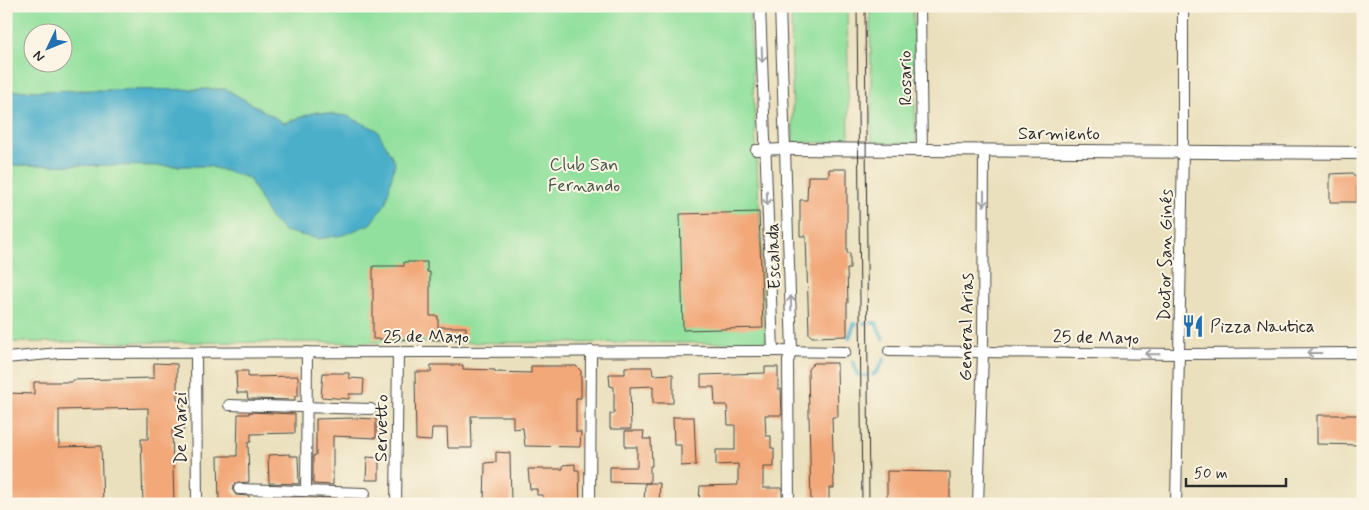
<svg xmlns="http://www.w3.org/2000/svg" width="1369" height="510" viewBox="0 0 1369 510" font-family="Mynerve,sans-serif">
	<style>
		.green { fill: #92e09d; stroke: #5e8664; fill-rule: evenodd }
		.water { fill: #4bafca; stroke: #3b6d7a }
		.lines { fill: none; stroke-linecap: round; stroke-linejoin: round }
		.stream { stroke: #4bafca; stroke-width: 4 }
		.building { fill: #f2a879 }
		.minor-casing { stroke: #484641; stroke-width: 12 }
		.tertiary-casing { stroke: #484641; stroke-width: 14 }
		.minor { stroke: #fff; stroke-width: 10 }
		.tertiary { stroke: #fff; stroke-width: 12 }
		.tram { stroke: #2b2b2b; stroke-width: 1 }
		.oneway { stroke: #a0a0a0 }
		.labels { text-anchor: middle; stroke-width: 4; stroke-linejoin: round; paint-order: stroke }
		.street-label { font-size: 18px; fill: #2b2b2b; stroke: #fcf5e5 }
		.park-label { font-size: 18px; fill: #455848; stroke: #fcf5e5 }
		.poi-label { font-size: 18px; fill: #2b2b2b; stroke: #fcf5e5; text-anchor: start }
	</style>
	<rect width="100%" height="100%" fill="#fcf5e5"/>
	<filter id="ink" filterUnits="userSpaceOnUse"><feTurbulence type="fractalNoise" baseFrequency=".02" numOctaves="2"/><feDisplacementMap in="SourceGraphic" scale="10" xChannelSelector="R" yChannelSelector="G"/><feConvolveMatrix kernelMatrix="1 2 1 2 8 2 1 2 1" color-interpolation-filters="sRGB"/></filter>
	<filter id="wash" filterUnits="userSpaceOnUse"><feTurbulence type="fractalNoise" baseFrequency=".0096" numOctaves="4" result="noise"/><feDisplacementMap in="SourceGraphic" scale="20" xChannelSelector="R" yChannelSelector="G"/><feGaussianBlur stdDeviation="1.12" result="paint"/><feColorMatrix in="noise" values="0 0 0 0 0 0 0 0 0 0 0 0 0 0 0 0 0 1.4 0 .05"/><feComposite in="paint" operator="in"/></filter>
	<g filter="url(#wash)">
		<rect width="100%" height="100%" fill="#eae0bd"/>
		<!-- green -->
		<g class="green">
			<path d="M6,6h743l17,337 -760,-1v-177l203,1 40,12 21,40 107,-88 -30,-14 -31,-4 -32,11 -58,-34 -220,2zM32,32h30v30h-30z"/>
			<polygon points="791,6 847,6 849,142 793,143"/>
			<polygon points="870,6 913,6 916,143 872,144"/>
		</g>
		<!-- water -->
		<polygon class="water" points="226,89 284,123 316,112 347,116 377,130 395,162 386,203 370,224 343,235 318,239 284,231 270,218 249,178 209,166 6,165 6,91"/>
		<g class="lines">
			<!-- stream -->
			<g class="stream">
				<polyline points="864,323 866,323"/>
				<polyline points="872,323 876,323 883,339"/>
				<polyline points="849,338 854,324 856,324"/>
				<polyline points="853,362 858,375"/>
				<polyline points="873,375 879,369 884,359"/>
				<polyline points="864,376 866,376"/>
			</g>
		</g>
		<g id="blocks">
			<!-- building -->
			<g class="building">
				<polygon points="829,169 847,169 847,253 850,253 850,269 847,269 848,303 847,303 847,336 812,337 809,334 806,236 800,236 800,200 807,200 808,176 829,176"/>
				<polygon points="1352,173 1357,179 1357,202 1330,202 1330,174"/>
				<polygon points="759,212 763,328 683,330 680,214"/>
				<polygon points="404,262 427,262 427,272 430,272 430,316 438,316 438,327 466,327 466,340 373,339 373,266 404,266"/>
				<polygon points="154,363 177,364 177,400 184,400 184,430 172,430 174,504 143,504 141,439 148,439 148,408 59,410 59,447 101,446 103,504 6,504 6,393 34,394 34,382 72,382 72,380 154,378"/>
				<polygon points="814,363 837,363 838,417 832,417 834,488 829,488 829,504 811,504 808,369"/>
				<polygon points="431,365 463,365 463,369 495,370 495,372 531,373 531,366 576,366 581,371 581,398 576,398 576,432 581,432 580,447 525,446 523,428 513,429 513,416 471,416 472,448 448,448 447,428 432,428 431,441 416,440 415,372 431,372"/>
				<polygon points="625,367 652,367 653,375 673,374 673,403 653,403 653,386 630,387 631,429 610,429 610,414 614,414 614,387 610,386 609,374 625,374"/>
				<polygon points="765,367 778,367 778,389 781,389 782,415 765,415 766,436 771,436 771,448 774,448 774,467 763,467 763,488 782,488 782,504 699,504 700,486 738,485 738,464 716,465 716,450 735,450 735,425 728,425 727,405 715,405 714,387 701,387 701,375 765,373"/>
				<polygon points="236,371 248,371 248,377 298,376 298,396 295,396 295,400 248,399 247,393 237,393"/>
				<polygon points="323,373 349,373 349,378 364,379 363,394 349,394 349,399 321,397"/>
				<polygon points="249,412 295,414 295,433 251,434 251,442 248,442 249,482 236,483 232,489 236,495 249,496 250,504 219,504 218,456 237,456 238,414 249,414"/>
				<polygon points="1317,415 1363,415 1363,445 1317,444"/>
				<polygon points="673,417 694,417 696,465 681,466 681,445 674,445"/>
				<polygon points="354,418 376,419 376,438 333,436 333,485 313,484 313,456 316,455 316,419"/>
				<polygon points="625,431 644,431 643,439 651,439 652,466 650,466 650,483 610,482 610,467 637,467 637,447 625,447"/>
				<polygon points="496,452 510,453 511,504 484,504 485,463 496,462"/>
				<polygon points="290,454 290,456 298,456 299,484 269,483 268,455"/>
				<polygon points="367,457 379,458 379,480 366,480"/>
				<polygon points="575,464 575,470 579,470 580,504 543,504 543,495 537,495 537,489 530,489 528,469 563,469 563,465"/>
				<polygon points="887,471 950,472 950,504 887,504"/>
				<polygon points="645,483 660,483 659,504 644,504"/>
				<polygon points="269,497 334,499 334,504 269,504"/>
			</g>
		</g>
	</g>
	<g filter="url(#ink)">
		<use href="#blocks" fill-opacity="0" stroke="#484641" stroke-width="1"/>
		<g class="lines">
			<defs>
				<g id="minor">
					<polyline points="760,6 773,351"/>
					<polyline points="780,6 792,351 788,361 789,504"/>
					<polyline points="920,6 922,150"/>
					<polyline points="756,150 785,149"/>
					<polyline points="889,351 1179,354 1363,353"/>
					<polyline points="196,353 197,504"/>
					<polyline points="6,358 59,353 773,351 845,352"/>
					<polyline points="229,405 371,409"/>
					<polyline points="239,489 365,493"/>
					<polyline points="306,491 307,352"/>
					<polyline points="396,504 398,353"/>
					<polyline points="590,504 591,351"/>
					<polyline points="978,504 983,352 984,150"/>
					<polyline points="1176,504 1183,151 1183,6"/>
				</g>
				<polyline id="tertiary" points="785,149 1363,153"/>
			</defs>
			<!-- minor casing -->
			<use href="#minor" class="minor-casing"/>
			<!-- tertiary casing -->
			<use href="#tertiary" class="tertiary-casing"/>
			<!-- minor -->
			<use href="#minor" class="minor"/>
			<!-- tertiary -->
			<use href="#tertiary" class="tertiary"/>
			<!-- tram -->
			<g class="tram">
				<polyline points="857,6 862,504"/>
				<polyline points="865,6 869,504"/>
			</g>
		</g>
		<!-- one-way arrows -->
		<defs><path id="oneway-shaft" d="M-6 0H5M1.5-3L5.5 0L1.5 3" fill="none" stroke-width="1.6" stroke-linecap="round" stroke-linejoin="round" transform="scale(1.25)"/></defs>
		<g class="oneway">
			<use href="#oneway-shaft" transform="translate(762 55) rotate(88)"/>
			<use href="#oneway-shaft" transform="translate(767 198) rotate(88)"/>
			<use href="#oneway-shaft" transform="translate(984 199) rotate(90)"/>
			<use href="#oneway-shaft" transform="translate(791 303) rotate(-92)"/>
			<use href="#oneway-shaft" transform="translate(1314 353) rotate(180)"/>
			<use href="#oneway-shaft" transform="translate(1152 354) rotate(-179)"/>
		</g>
	</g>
	<!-- icons -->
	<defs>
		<symbol id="restaurant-bare" viewBox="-9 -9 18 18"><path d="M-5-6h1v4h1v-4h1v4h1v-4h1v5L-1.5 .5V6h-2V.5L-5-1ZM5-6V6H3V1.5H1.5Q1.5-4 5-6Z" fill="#1f6fb2" stroke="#fcf5e5" stroke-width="2.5" paint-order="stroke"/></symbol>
	</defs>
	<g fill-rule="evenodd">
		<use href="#restaurant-bare" x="1177" y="310" width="32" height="32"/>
	</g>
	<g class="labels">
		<!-- street labels -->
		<g class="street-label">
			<text transform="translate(905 78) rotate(-91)" y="6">Rosario</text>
			<text x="1059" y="139">Sarmiento</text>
			<text transform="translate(1165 255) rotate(-89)" y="6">Doctor San Ginés</text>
			<text transform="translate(773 256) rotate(-92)" y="6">Escalada</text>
			<text transform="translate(966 327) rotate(-89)" y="6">General Arias</text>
			<text x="426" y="342">25 de Mayo</text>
			<text transform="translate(1096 337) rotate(1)" y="6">25 de Mayo</text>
			<text transform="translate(180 428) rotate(-90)" y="6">De Marzi</text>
			<text transform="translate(381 428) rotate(-89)" y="6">Servetto</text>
		</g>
		<!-- park labels -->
		<g class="park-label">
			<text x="584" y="170">Club San<tspan x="584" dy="21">Fernando</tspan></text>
		</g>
		<!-- poi labels -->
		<g class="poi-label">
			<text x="1210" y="332">Pizza Nautica</text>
		</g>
	</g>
	<!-- margin -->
	<rect width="1369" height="510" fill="none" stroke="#fcf5e5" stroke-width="25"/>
	<!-- north arrow -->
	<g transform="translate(48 48) rotate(227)"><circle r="24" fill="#fcf5e5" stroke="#a8a49b"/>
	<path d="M0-4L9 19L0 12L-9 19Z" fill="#1f6fb2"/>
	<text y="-8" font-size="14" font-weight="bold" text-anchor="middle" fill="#2b2b2b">N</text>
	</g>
	<!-- scale -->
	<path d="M1186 478v8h100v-8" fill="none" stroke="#2b2b2b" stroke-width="2.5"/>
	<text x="1194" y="478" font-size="15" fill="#2b2b2b" stroke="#fcf5e5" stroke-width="4" paint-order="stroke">50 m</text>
</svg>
